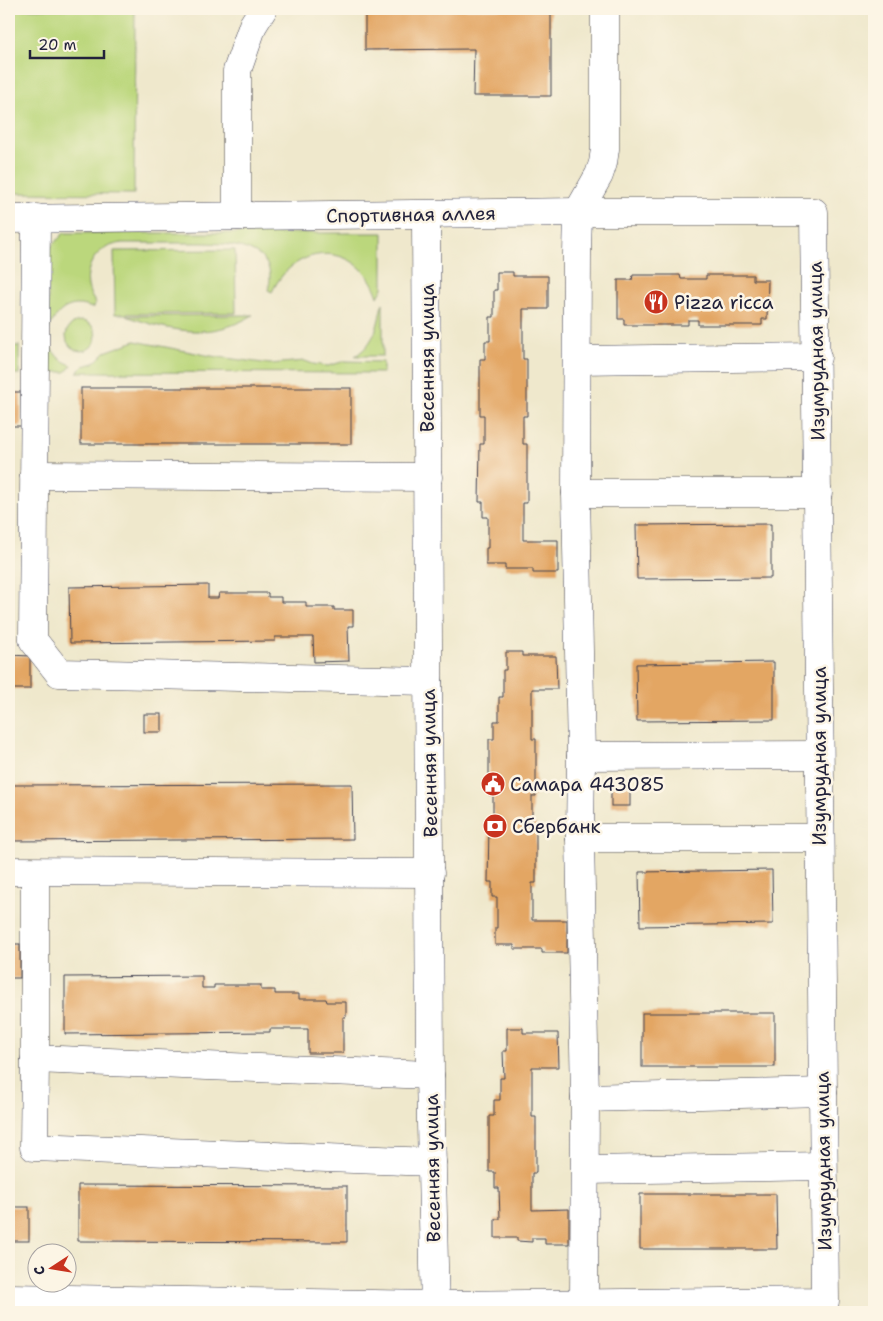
<svg xmlns="http://www.w3.org/2000/svg" width="883" height="1321" viewBox="0 0 883 1321" font-family="'Shantell Sans',sans-serif">
	<style>
		.green { fill: #bbd77c; stroke: #6e7c5c }
		.building { fill: #e3a664 }
		.lines { fill: none; stroke-linecap: round; stroke-linejoin: round }
		.minor-casing { stroke: #414051; stroke-width: 29 }
		.minor { stroke: #fff; stroke-width: 28 }
		.labels { text-anchor: middle; stroke-width: 5; stroke-linejoin: round; paint-order: stroke }
		.street-label { font-size: 19px; fill: #22223b; stroke: #fcf5e5 }
		.poi-label { font-size: 19px; fill: #22223b; stroke: #fcf5e5; text-anchor: start }
	</style>
	<rect width="100%" height="100%" fill="#fcf5e5"/>
	<filter id="ink" filterUnits="userSpaceOnUse"><feTurbulence type="fractalNoise" baseFrequency=".02" numOctaves="2"/><feDisplacementMap in="SourceGraphic" scale="10" xChannelSelector="R" yChannelSelector="G"/><feConvolveMatrix kernelMatrix="1 2 1 2 8 2 1 2 1" color-interpolation-filters="sRGB"/></filter>
	<filter id="wash" filterUnits="userSpaceOnUse"><feTurbulence type="fractalNoise" baseFrequency=".0096" numOctaves="4" result="noise"/><feDisplacementMap in="SourceGraphic" scale="20" xChannelSelector="R" yChannelSelector="G"/><feGaussianBlur stdDeviation="1.12" result="paint"/><feColorMatrix in="noise" values="0 0 0 0 0 0 0 0 0 0 0 0 0 0 0 0 0 1.4 0 .05"/><feComposite in="paint" operator="in"/></filter>
	<g filter="url(#wash)">
		<rect width="100%" height="100%" fill="#efe8cc"/>
		<!-- green -->
		<g class="green">
			<polygon points="9,9 135,9 134,194 9,193"/>
			<path d="M64,233h319v55l-5,9c-17,-55 -82,-57 -106,-5l-4,-2c15,-51 -57,-47 -87,-47 -19,0 -39,0 -58,0 -8,1 -15,3 -22,8 -16,12 -18,37 -5,52l-4,5c-23,-9 -36,3 -44,23v-81z"/>
			<polygon points="235,250 236,313 115,314 114,251"/>
			<path d="M383,303v53h-28c12,-7 20,-20 23,-33 2,-7 2,-13 5,-20z"/>
			<path d="M253,315c-42,26 -84,16 -127,1z"/>
			<circle cx="81" cy="336" r="15"/>
			<path d="M48,341c5,12 11,20 24,24l-6,7h-18z"/>
			<polygon points="135,341 211,356 270,364 305,361 313,364 328,366 345,361 383,362 383,373 77,372 84,366 94,363 105,352"/>
			<rect x="9" y="346" width="10" height="28"/>
		</g>
		<g id="blocks">
			<!-- building -->
			<g class="building">
				<polygon points="365,9 551,9 551,96 473,96 474,49 365,50"/>
				<polygon points="497,272 513,272 513,276 548,276 548,309 523,309 523,359 527,359 527,416 523,416 523,444 527,444 527,503 523,503 523,540 558,540 558,573 533,573 533,569 505,569 505,565 486,565 486,548 488,548 488,517 483,517 483,502 479,502 480,444 484,444 484,415 480,415 480,359 485,359 485,341 490,341 490,317 494,317 494,290 497,290"/>
				<polygon points="633,275 680,275 681,279 706,279 706,275 753,275 753,280 768,280 767,319 762,319 762,325 698,325 698,320 688,320 688,325 624,325 624,319 618,319 618,280 632,280"/>
				<rect x="81" y="388" width="270" height="56"/>
				<rect x="9" y="392" width="12" height="34"/>
				<polygon points="771,524 771,578 637,579 636,525"/>
				<polygon points="208,585 208,598 218,598 219,593 268,593 268,597 281,597 281,602 306,602 306,607 334,607 334,610 353,610 353,626 348,626 349,661 314,662 313,637 275,637 275,641 70,643 69,587"/>
				<polygon points="506,652 522,652 522,656 556,656 557,689 532,689 532,739 536,739 536,796 532,796 532,824 536,824 536,883 532,883 532,920 567,920 567,953 542,953 542,949 514,949 514,945 495,945 495,928 497,928 497,897 492,897 492,882 488,882 489,824 493,824 493,795 489,795 489,739 494,739 494,721 499,721 499,697 503,697 503,670 506,670"/>
				<polygon points="9,655 30,656 30,689 9,689"/>
				<polygon points="774,662 774,720 637,721 636,664"/>
				<rect x="144" y="714" width="18" height="18"/>
				<polygon points="352,784 353,839 9,841 9,785"/>
				<rect x="611" y="786" width="19" height="20"/>
				<polygon points="772,870 773,924 640,926 639,872"/>
				<rect x="9" y="944" width="11" height="34"/>
				<polygon points="202,976 202,988 214,988 214,985 261,985 261,990 275,990 275,994 299,994 299,999 326,999 327,1002 346,1002 346,1017 343,1017 343,1053 308,1053 308,1029 270,1029 270,1032 65,1034 65,977"/>
				<rect x="642" y="1013" width="133" height="54"/>
				<polygon points="507,1028 523,1028 523,1033 558,1033 559,1067 532,1067 532,1117 536,1117 536,1173 532,1173 532,1210 569,1209 569,1244 545,1244 545,1238 532,1238 532,1242 517,1241 517,1238 495,1238 495,1219 500,1219 499,1188 495,1188 495,1172 489,1172 489,1116 494,1116 494,1100 500,1100 500,1078 504,1078 503,1051 507,1051"/>
				<polygon points="78,1185 347,1186 347,1242 78,1241"/>
				<polygon points="640,1194 776,1194 777,1249 640,1249"/>
				<rect x="9" y="1207" width="20" height="34"/>
			</g>
		</g>
	</g>
	<g filter="url(#ink)">
		<use href="#blocks" fill-opacity="0" stroke="#414051" stroke-width="1"/>
		<g class="lines">
			<defs>
				<g id="minor">
					<polyline points="426,215 430,1075 435,1312"/>
					<polyline points="237,216 237,71 253,25 263,9"/>
					<polyline points="36,218 33,640 59,673 428,681"/>
					<path d="M9,219l569,-7h236c7,363 5,726 11,1089l-390,4 -426,-7"/>
					<polyline points="577,360 817,357"/>
					<polyline points="34,475 428,477"/>
					<polyline points="576,493 818,493"/>
					<polyline points="581,756 819,755"/>
					<polyline points="580,838 820,838"/>
					<polyline points="9,871 430,873"/>
					<polyline points="35,872 35,1059 430,1075"/>
					<polyline points="35,1059 34,1147 432,1162"/>
					<polyline points="585,1098 823,1092"/>
					<polyline points="586,1170 823,1166"/>
					<polyline points="584,1304 585,1098 580,838 581,756 576,493 577,254 578,212 599,175 603,163 605,149 605,9"/>
				</g>
			</defs>
			<!-- minor casing -->
			<use href="#minor" class="minor-casing"/>
			<!-- minor -->
			<use href="#minor" class="minor"/>
		</g>
	</g>
	<!-- icons -->
	<defs>
		<symbol id="restaurant-disc" viewBox="-11 -11 22 22"><circle r="9.5" fill="#c8321e" stroke="#fcf5e5"/><path d="M-5-6h1v4h1v-4h1v4h1v-4h1v5L-1.5 .5V6h-2V.5L-5-1ZM5-6V6H3V1.5H1.5Q1.5-4 5-6Z" fill="#fff"/></symbol>
		<symbol id="civic-disc" viewBox="-11 -11 22 22"><circle r="9.5" fill="#c8321e" stroke="#fcf5e5"/><path d="M-.6-6.5H3V-4.5H.6V-3L4-1V1h2V6H-6V1h2V-1L-.6-3ZM-1.2 2.5V6h2.4V2.5Z" fill="#fff"/></symbol>
		<symbol id="bank-disc" viewBox="-11 -11 22 22"><circle r="9.5" fill="#c8321e" stroke="#fcf5e5"/><path d="M-6-4H6V4H-6ZM0-2.3a2.3 2.3 0 1 0 0 4.6a2.3 2.3 0 1 0 0-4.6Z" fill="#fff"/></symbol>
	</defs>
	<g fill-rule="evenodd">
		<use href="#restaurant-disc" x="642" y="288" width="28" height="28"/>
		<use href="#civic-disc" x="479" y="770" width="28" height="28"/>
		<use href="#bank-disc" x="481" y="812" width="28" height="28"/>
	</g>
	<g class="labels">
		<!-- street labels -->
		<g class="street-label">
			<text transform="translate(411 214) rotate(-1)" y="7">Спортивная аллея</text>
			<text transform="translate(816 351) rotate(-91)" y="7">Изумрудная улица</text>
			<text transform="translate(427 358) rotate(-90)" y="7">Весенняя улица</text>
			<text transform="translate(819 756) rotate(-90)" y="7">Изумрудная улица</text>
			<text transform="translate(429 763) rotate(-91)" y="7">Весенняя улица</text>
			<text transform="translate(823 1161) rotate(-91)" y="7">Изумрудная улица</text>
			<text transform="translate(432 1168) rotate(-91)" y="7">Весенняя улица</text>
		</g>
		<!-- poi labels -->
		<g class="poi-label">
			<text x="674" y="309">Pizza ricca</text>
			<text x="510" y="791">Самара 443085</text>
			<text x="512" y="833">Сбербанк</text>
		</g>
	</g>
	<!-- margin -->
	<rect width="883" height="1321" fill="none" stroke="#fcf5e5" stroke-width="30"/>
	<!-- north arrow -->
	<g transform="translate(52 1268) rotate(258)"><circle r="24" fill="#fcf5e5" stroke="#a5a1a1"/>
	<path d="M0-4L9 19L0 12L-9 19Z" fill="#c8321e"/>
	<text y="-8" font-size="14" font-weight="bold" text-anchor="middle" fill="#22223b">С</text>
	</g>
	<!-- scale -->
	<path d="M30 50v8h74v-8" fill="none" stroke="#22223b" stroke-width="2.5"/>
	<text x="38" y="50" font-size="15" fill="#22223b" stroke="#fcf5e5" stroke-width="4" paint-order="stroke">20 m</text>
</svg>
